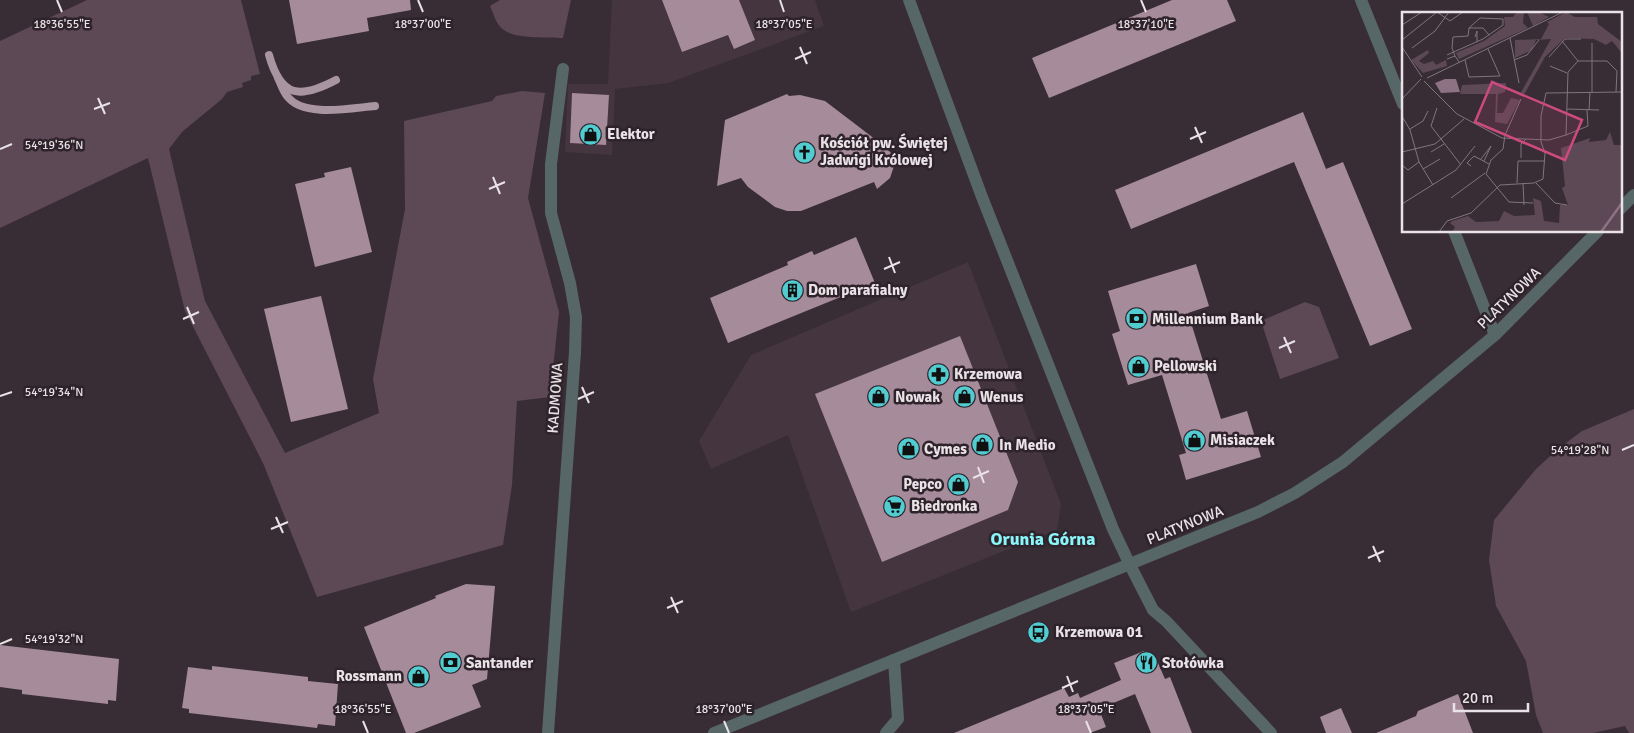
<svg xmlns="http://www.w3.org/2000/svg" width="1634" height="733" viewBox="0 0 1634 733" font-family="Signika,sans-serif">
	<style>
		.built { fill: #45353f }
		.green { fill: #5d4855 }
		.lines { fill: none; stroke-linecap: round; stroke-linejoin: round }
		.stream { stroke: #a994a1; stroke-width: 8 }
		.building { fill: #a68b9b }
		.minor { stroke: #576666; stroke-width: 12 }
		.tertiary { stroke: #576666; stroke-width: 12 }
		.ticks { fill: none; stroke: #e9e2e6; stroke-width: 2 }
		.labels { text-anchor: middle; stroke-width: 5; stroke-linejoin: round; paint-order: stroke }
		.poi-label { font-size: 15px; font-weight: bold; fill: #e9e2e6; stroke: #2e232a; text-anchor: start }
		.street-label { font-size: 15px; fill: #e9e2e6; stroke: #2e232a }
		.quarter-label { font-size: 18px; font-weight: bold; fill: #8af6fa; stroke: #2e232a }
		.inset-river { fill: none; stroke: #8d7283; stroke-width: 2.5 }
		.inset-road { fill: none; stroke: #7f757b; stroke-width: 1 }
		.view { fill: #cc4a7e; fill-opacity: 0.15; stroke: #cc4a7e; stroke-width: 2.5 }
		.inset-edge { fill: none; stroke: #e9e2e6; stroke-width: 2.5 }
		.ticks-label { font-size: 12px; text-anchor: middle; fill: #e9e2e6; stroke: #2e232a; stroke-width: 5; stroke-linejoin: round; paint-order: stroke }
	</style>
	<rect width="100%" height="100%" fill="#382d34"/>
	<!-- built -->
	<g class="built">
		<polygon points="612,0 815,0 824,26 668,83 615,89 612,155 565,152 568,84 608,84"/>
		<polygon points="968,262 1061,504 1057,530 851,612 788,435 711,469 699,441 751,355"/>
	</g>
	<!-- green -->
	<g class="green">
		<polygon points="87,0 241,0 260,74 251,76 251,80 242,83 243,87 227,92 222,99 182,132 169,149 205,301 285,453 379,413 373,379 405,209 404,121 492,101 496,96 522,91 545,93 528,198 559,312 550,397 517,401 512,485 503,545 317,597 263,463 185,311 148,158 0,228 0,41"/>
		<path d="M500,0h71l-8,38c-15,-1 -48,1 -59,-8 -8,-5 -10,-15 -14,-24z"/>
		<polygon points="1305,302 1319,307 1339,358 1280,379 1261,321"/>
		<polygon points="1634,409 1634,733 1629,733 1625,726 1593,733 1543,733 1536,715 1526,661 1496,606 1489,560 1494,520 1536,469 1558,449 1582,431"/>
	</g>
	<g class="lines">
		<!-- stream -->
		<g class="stream">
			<path d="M269,55c12,43 31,44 67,25"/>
			<path d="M278,78c3,6 5,13 9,18 16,22 64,12 88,10"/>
		</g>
	</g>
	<!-- building -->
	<g class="building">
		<polygon points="289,0 410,0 411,10 367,18 369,31 297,44"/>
		<polygon points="662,0 739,0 755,40 734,49 728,35 682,52"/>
		<polygon points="1172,0 1227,0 1236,21 1049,98 1032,58"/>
		<polygon points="572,93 609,95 606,145 570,143"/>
		<polygon points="787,94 789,96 800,95 825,101 884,146 892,154 895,163 890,178 877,189 874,182 801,211 787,211 775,207 748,187 741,178 717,186 725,120"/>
		<polygon points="1303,112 1326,169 1343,162 1412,329 1370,346 1294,162 1131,229 1115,190"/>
		<polygon points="351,167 372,252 315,267 295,184 325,177 324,173"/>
		<polygon points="856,237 875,283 728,343 710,298 788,265 787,262 812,251 814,255"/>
		<polygon points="1196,264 1209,306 1188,313 1221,419 1247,411 1261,457 1186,480 1179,455 1186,453 1162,375 1128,385 1112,334 1120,331 1108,291"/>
		<polygon points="321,296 348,409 291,422 264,309"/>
		<polygon points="960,336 1018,482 1008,510 882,562 815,394"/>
		<polygon points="466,584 495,586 487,679 472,685 481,707 414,733 406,733 364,627 436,598 435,596"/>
		<polygon points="0,645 119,659 116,701 108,700 108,704 22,694 22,690 0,687"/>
		<polygon points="1144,651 1150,666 1158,663 1165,679 1170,677 1192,733 1151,733 1135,694 1099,709 1106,727 1090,733 954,733 1064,688 1069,697 1078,693 1080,698 1121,680 1114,663"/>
		<polygon points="212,666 308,677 308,681 338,684 335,726 318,724 317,728 189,713 189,709 182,708 188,667 212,670"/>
		<polygon points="1458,694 1473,733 1376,733 1416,716 1418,711"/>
		<polygon points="1341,708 1352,733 1326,733 1320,717"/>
	</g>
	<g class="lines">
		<!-- minor -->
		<g class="minor">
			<polyline points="1620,209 1634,195"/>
			<polyline points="1495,335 1598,231"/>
			<polyline points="1130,565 1153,610 1166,621 1271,733"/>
			<polyline points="548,733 575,352 576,317 570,283 551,213 551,164 563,69"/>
			<polyline points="886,733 898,719 894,660"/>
		</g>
		<!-- tertiary -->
		<g class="tertiary">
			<polyline points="909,0 982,197 1113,529 1130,565"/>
			<polyline points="1361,0 1403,104"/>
			<polyline points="714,733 1258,512 1295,493 1343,462 1495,335 1454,231"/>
		</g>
	</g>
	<!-- ticks -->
	<path class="ticks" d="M57,0l5,12M418,0l5,12M780,0l4,12M1141,0l5,12M800,47l7,17M795,59l16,-7M98,98l7,16M94,109l16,-6M1195,127l7,16M1190,139l16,-7M0,149l12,-5M493,177l7,17M489,189l16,-7M889,257l6,16M884,269l16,-7M187,307l7,17M183,319l16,-7M1284,337l7,16M1279,348l16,-7M582,387l7,16M0,396l12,-4M578,399l16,-7M1622,450l12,-5M978,467l6,16M973,478l16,-7M276,517l7,16M271,529l17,-7M1373,546l7,16M1368,558l16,-7M671,597l7,16M667,608l16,-7M0,644l12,-5M1067,676l6,16M1062,688l16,-7M363,721l5,12M724,721l5,12M1086,721l5,12"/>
	<!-- icons -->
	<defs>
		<symbol id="shop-disc" viewBox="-11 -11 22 22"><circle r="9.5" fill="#51ccd1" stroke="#2e232a"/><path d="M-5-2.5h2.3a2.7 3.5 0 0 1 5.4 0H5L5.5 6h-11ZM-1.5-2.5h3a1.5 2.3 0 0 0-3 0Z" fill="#111"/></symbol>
		<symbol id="church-disc" viewBox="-11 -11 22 22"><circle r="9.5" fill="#51ccd1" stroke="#2e232a"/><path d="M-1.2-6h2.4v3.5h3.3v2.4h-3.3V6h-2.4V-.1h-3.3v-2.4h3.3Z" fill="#111"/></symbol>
		<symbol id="building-disc" viewBox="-11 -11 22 22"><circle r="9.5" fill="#51ccd1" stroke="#2e232a"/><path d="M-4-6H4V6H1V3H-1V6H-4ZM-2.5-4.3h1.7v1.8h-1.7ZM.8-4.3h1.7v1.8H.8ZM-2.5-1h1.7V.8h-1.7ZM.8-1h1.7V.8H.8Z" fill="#111"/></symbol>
		<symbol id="bank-disc" viewBox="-11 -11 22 22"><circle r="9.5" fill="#51ccd1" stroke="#2e232a"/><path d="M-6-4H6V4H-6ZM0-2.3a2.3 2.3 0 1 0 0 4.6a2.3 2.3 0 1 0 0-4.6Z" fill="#111"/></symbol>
		<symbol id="pharmacy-disc" viewBox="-11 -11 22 22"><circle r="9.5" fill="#51ccd1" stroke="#2e232a"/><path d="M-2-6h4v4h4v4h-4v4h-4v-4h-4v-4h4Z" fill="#111"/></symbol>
		<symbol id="supermarket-disc" viewBox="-11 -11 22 22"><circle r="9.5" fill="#51ccd1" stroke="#2e232a"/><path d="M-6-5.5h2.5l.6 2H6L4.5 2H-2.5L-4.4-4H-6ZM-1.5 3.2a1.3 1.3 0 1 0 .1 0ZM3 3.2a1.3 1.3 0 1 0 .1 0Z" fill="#111"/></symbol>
		<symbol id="bus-disc" viewBox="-11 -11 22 22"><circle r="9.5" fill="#51ccd1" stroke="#2e232a"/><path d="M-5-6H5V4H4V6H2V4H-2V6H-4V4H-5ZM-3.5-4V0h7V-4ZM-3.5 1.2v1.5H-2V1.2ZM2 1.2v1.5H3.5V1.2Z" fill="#111"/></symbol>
		<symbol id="restaurant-disc" viewBox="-11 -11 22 22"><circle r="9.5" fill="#51ccd1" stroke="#2e232a"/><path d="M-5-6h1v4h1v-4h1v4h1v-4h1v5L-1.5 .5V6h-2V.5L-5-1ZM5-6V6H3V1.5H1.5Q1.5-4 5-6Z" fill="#111"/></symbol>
	</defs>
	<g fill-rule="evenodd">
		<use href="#shop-disc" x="578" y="122" width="25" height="25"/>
		<use href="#church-disc" x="792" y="140" width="25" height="25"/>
		<use href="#building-disc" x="780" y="278" width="25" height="25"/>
		<use href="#bank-disc" x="1124" y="306" width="25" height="25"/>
		<use href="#shop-disc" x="1126" y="354" width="25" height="25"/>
		<use href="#pharmacy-disc" x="926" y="362" width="25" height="25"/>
		<use href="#shop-disc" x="866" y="384" width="25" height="25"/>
		<use href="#shop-disc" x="952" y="384" width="25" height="25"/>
		<use href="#shop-disc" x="1182" y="428" width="25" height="25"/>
		<use href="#shop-disc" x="970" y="432" width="25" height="25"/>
		<use href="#shop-disc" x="896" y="436" width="25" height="25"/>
		<use href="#shop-disc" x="946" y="472" width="25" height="25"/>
		<use href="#supermarket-disc" x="882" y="494" width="25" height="25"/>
		<use href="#bus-disc" x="1026" y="620" width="25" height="25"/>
		<use href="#bank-disc" x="438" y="650" width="25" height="25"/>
		<use href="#restaurant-disc" x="1134" y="650" width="25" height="25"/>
		<use href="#shop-disc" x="406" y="664" width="25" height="25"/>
	</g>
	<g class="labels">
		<!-- poi labels -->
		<g class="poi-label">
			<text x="607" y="139">Elektor</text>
			<text x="820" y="148">Kościół pw. Świętej<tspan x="820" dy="17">Jadwigi Królowej</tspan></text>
			<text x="808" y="295">Dom parafialny</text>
			<text x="1152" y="324">Millennium Bank</text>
			<text x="1154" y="371">Pellowski</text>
			<text x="954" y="379">Krzemowa</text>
			<text x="895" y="402">Nowak</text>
			<text x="980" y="402">Wenus</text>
			<text x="1210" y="445">Misiaczek</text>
			<text x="999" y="450">In Medio</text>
			<text x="924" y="454">Cymes</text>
			<text x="942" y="489" text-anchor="end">Pepco</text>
			<text x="911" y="511">Biedronka</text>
			<text x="1055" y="637">Krzemowa 01</text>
			<text x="466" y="668">Santander</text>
			<text x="1162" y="668">Stołówka</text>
			<text x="402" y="681" text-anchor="end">Rossmann</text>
		</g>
		<!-- street labels -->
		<g class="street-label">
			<text transform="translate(1509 298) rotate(-44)" y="5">PLATYNOWA</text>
			<text transform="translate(555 398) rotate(-86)" y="5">KADMOWA</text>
			<text transform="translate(1185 525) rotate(-22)" y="5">PLATYNOWA</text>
		</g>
		<!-- quarter labels -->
		<g class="quarter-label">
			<text x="1043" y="545">Orunia Górna</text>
		</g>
	</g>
	<!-- overview -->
	<g transform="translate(1402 12)">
		<rect width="220" height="220" fill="#382d34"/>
		<path d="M125,0h11l11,5 -16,9zM164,0l9,5h22l1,7 24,18v11l-10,-12 -6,4 -12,-6 -29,-1 -20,19 -20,36 -6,3 32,-57 -15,1 -4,10 -17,8v-18l26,-1 8,-15 -2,-2zM114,1h8l-1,10 5,5 -69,31 -3,-6 28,-12 21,-15 -1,-9h9zM26,38l1,3 -10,8 5,3 9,-3 3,4 10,-5 1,6 -24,7 -12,-13zM104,71l-1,9 -7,2 -1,19h6l8,-15 9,2 -13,24 -12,-2 1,-28h-36l2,-9zM208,120l4,13h8v87h-170l3,-5 -5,-4 2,-2 16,-5 8,6 23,-1 5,-10 10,5 21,-1 -2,-17 8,3 3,20 15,2 1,-18h8l-6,-17 3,-2 -4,-38 29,-10 -1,4 17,-2z" fill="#5d4855"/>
		<path d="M43,67h11l4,13 -19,1 -6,-10z" fill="#8d7283"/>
		<path class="inset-river" d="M199,220l21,-29"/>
		<path class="inset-road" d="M35,0l13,9 13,-9M0,13l20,-13M73,25l2,-6v11M108,26l9,45M0,28l35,-28M160,29l16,20M190,31v49M0,35l20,30M10,36l23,-17 14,-19M45,43l36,-16 20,-14v-6l-23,-1 -11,10M53,44l-3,-8 1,-11 15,-1 1,-8h14l6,7M147,45l16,-18h16M45,47l8,-3 4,6M63,48l4,17 31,-1 -12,-27M112,48l13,-5 12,-15M148,54l17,7M25,66l136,-66M22,69l33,33 45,24 47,2 17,-5 22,-9 -1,-16M0,87l19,-20M119,87l-16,36 -2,14 -12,11 -5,14 23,28 24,1M35,96l-6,18 30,39M165,97l32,1M187,98l1,-18M0,104l8,14 9,32 14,23M8,117l13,-8 5,-10M164,123l2,-63 10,-11h29l10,10 -1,21M0,140l33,-8 29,-25M29,140l13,-8M119,146v-14l5,-5M79,147l10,-13 -7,15M0,153l6,5 11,-8M69,154l-4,-3 7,-7 15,8M21,157l17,-10M115,171l1,-22h27M121,171l1,22M134,171l19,20 12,2M49,186l34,-25M0,192l54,-34 19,-24M37,220l8,-11 24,-8 29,-28 34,-2 9,-4 2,-26 -4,-11v-26l5,-23 76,-1"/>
		<path class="view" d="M90,70l90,38 -17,40 -90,-38z"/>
		<rect width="220" height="220" class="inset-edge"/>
	</g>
	<g class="ticks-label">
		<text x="62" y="28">18°36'55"E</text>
		<text x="423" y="28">18°37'00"E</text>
		<text x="784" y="28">18°37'05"E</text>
		<text x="1146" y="28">18°37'10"E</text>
		<text x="54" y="149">54°19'36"N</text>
		<text x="54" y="396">54°19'34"N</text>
		<text x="1580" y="454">54°19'28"N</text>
		<text x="54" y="643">54°19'32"N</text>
		<text x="363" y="713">18°36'55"E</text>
		<text x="724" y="713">18°37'00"E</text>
		<text x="1086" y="713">18°37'05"E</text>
	</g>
	<!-- scale -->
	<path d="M1454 703v8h74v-8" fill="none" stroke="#e9e2e6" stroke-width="2.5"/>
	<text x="1462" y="703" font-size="15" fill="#e9e2e6" stroke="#2e232a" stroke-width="4" paint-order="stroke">20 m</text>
</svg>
